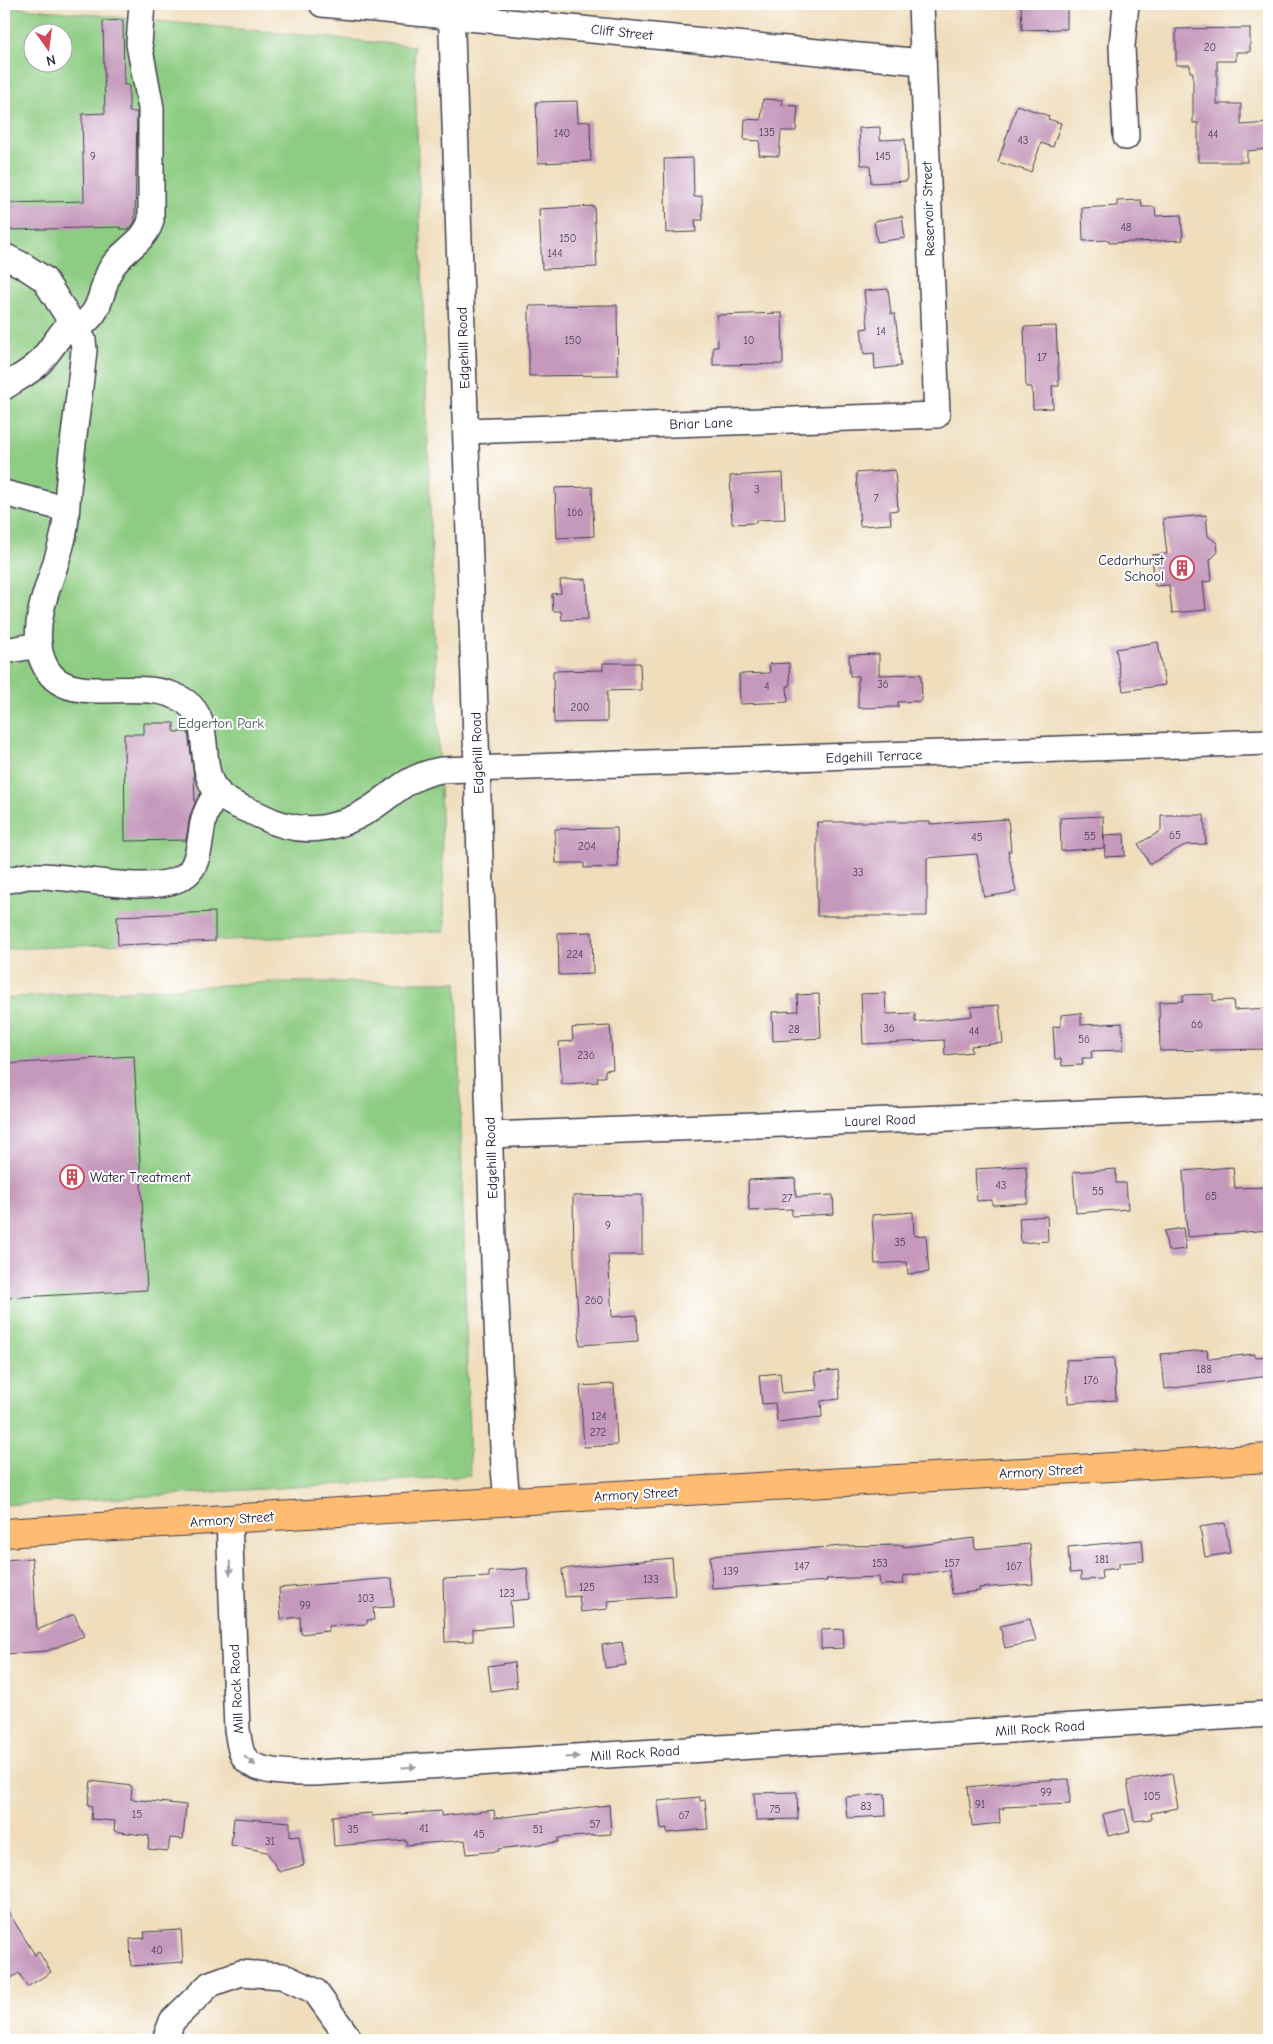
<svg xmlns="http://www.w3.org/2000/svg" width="1273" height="2044" viewBox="0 0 1273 2044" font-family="'Comic Neue',sans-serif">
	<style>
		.green { fill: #8ecc83; stroke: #58775f; fill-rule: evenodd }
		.building { fill: #c599bc }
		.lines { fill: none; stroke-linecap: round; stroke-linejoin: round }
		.minor-casing { stroke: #413e4e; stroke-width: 28 }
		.major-casing { stroke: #413e4e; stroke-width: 30 }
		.minor { stroke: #fff; stroke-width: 25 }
		.major { stroke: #febb71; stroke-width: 28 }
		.oneway { fill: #9c9ca7 }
		.labels { text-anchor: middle; stroke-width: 4; stroke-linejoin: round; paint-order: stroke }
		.number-label { font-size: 11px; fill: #4b405b }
		.street-label { font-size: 14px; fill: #22223b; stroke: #fff }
		.poi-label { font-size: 14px; fill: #22223b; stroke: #fff; text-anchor: end }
		.park-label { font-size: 14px; fill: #485e54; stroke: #fff }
	</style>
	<rect width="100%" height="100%" fill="#fff"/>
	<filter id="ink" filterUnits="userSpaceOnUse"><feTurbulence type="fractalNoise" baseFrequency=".02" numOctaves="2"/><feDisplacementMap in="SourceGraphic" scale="10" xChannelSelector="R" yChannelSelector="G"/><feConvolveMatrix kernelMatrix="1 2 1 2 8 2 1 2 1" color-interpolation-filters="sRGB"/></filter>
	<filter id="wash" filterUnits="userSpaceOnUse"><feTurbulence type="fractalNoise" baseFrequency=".0096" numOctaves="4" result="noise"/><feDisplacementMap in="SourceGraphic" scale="20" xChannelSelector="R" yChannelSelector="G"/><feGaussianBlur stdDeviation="1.12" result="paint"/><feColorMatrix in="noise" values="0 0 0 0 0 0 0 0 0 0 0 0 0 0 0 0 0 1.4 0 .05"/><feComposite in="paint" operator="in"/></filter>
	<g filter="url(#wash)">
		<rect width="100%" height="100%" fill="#efddbb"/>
		<!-- green -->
		<g class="green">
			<path d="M4,6l410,40 31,885 -441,18zM32,32h30v30h-30z"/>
			<polygon points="273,982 457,982 470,1476 4,1505 4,998"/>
		</g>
		<g id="blocks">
			<!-- building -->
			<g class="building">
				<polygon points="1021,4 1067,4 1067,29 1022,30"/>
				<polygon points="123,20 124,85 129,85 129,112 137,112 135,221 130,229 120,229 120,227 8,230 7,203 84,201 82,114 105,113 103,21"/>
				<polygon points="1250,28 1250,52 1236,52 1236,61 1217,61 1217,104 1241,104 1241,125 1269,123 1269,149 1247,151 1247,162 1198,162 1198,123 1193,123 1193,72 1190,72 1190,65 1176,65 1176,29"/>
				<polygon points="763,99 783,100 782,105 798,106 796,131 781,131 779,156 759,155 760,141 744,140 745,119 761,120"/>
				<polygon points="577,101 578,122 590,121 591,161 538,163 536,102"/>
				<polygon points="1017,105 1049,116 1048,119 1061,123 1053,147 1041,143 1031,172 998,162"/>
				<polygon points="880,127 880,140 905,139 907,181 871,183 870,165 861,165 859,128"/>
				<polygon points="693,158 694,197 702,196 703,220 695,220 696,232 666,233 664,159"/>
				<polygon points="1141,200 1142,207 1155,207 1156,216 1181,215 1183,240 1109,243 1109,240 1083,241 1082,208 1117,206 1117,201"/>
				<polygon points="594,206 597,267 542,269 539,209"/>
				<polygon points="902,216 905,238 877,242 874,221"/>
				<polygon points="888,289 891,314 895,314 901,366 875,369 874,353 864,354 861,329 868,328 864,291"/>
				<polygon points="617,305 618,375 529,376 529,306"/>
				<polygon points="782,313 783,364 713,365 713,347 718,347 717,315"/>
				<polygon points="1056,326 1059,386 1052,386 1053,408 1033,409 1032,387 1026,387 1024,327"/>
				<polygon points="895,470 898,510 890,511 891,524 860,526 856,473"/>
				<polygon points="783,473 785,519 756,520 756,523 732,524 730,476"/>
				<polygon points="592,487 594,536 557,538 555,488"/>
				<polygon points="1206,515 1208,536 1217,543 1218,552 1210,560 1212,581 1203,582 1206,610 1172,613 1169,585 1155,586 1152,555 1167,554 1163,519"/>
				<polygon points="586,579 588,619 562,620 561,611 553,611 552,594 561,593 560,580"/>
				<polygon points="1158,642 1165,685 1123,691 1116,649"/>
				<polygon points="879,654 879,675 921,674 922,701 898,702 898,707 858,708 858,676 850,676 849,655"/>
				<polygon points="603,663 640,663 641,690 607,691 607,722 554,723 553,671 603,670"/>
				<polygon points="789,663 790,686 787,686 788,702 740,704 739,674 770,673 769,664"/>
				<polygon points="144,723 174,723 174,732 188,732 194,777 195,803 190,816 186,840 125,841 124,734 144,734"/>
				<polygon points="1161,815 1204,815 1206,844 1185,845 1150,864 1138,844 1161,831"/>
				<polygon points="1103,816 1104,848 1061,851 1060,818"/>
				<polygon points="1008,819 1011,851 1008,851 1016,892 984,897 977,854 927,858 927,916 817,916 817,822 930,822 930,824"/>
				<polygon points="617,828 618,867 584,868 584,863 556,863 555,829"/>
				<polygon points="1124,834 1125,856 1105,857 1104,835"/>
				<polygon points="215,912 215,941 118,945 117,916"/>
				<polygon points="592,932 593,974 559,975 558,933"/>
				<polygon points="885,993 886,1014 915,1013 915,1022 972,1016 971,1007 999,1005 1003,1043 971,1046 972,1052 945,1055 944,1040 863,1044 861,994"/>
				<polygon points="819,994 821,1038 773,1041 772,1012 798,1011 797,995"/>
				<polygon points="1213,994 1213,1001 1233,1000 1234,1010 1269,1008 1269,1049 1160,1051 1159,1002 1183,1001 1183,995"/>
				<polygon points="1081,1013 1081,1025 1122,1023 1123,1050 1091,1051 1092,1058 1082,1058 1083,1065 1062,1066 1061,1059 1055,1059 1053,1027 1061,1026 1061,1015"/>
				<polygon points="610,1026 613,1069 605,1070 605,1077 597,1077 598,1082 562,1084 559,1042 573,1041 572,1028"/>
				<polygon points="134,1056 147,1290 4,1298 4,1064"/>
				<polygon points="1026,1166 1028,1203 992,1205 992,1200 977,1201 975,1169"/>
				<polygon points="1233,1167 1235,1188 1269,1187 1269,1230 1187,1237 1183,1171"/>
				<polygon points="1116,1169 1116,1183 1126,1183 1128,1209 1076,1213 1073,1172"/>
				<polygon points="795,1178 796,1197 833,1195 834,1214 792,1216 792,1209 749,1211 748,1180"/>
				<polygon points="642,1195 642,1255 608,1255 612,1317 637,1315 638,1341 580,1345 574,1256 573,1196"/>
				<polygon points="913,1212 914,1236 926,1235 929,1272 908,1274 907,1262 875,1264 872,1215"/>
				<polygon points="1047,1216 1048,1241 1021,1243 1019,1218"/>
				<polygon points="1183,1228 1186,1249 1168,1251 1164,1231"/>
				<polygon points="1207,1350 1208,1359 1254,1354 1254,1357 1269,1356 1269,1376 1165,1389 1161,1354"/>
				<polygon points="1114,1358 1116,1400 1068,1403 1066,1360"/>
				<polygon points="838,1370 840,1399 821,1401 822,1417 777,1422 775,1403 762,1404 759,1375 780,1373 782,1393 817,1390 815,1372"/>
				<polygon points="614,1384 617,1445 584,1447 580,1386"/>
				<polygon points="1225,1523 1230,1553 1205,1557 1200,1527"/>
				<polygon points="974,1538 975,1549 1030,1544 1033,1584 979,1588 980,1591 952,1594 949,1570 903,1576 904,1584 880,1585 879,1577 826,1579 827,1581 712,1589 710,1556 844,1546 903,1545 903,1547"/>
				<polygon points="1142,1540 1144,1561 1119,1563 1119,1568 1101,1570 1102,1579 1081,1580 1081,1572 1070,1573 1068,1547"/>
				<polygon points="32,1558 37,1630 74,1614 84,1636 47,1651 4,1654 4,1560"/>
				<polygon points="672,1558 675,1596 607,1601 608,1609 581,1612 579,1596 565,1597 562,1569"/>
				<polygon points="527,1568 530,1599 510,1601 512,1626 473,1629 473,1641 445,1642 443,1579 489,1577 489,1572"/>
				<polygon points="392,1578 394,1607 373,1608 374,1620 367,1620 367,1624 328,1626 328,1631 301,1634 300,1617 281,1619 279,1588"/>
				<polygon points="1030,1619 1036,1641 1005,1648 1000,1626"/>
				<polygon points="843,1629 844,1648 821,1649 821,1630"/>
				<polygon points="622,1642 626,1665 605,1668 602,1645"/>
				<polygon points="514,1662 517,1687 491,1691 488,1666"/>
				<polygon points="1172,1773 1178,1808 1151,1813 1152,1819 1134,1821 1127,1781"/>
				<polygon points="1069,1779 1070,1804 1003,1807 1004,1809 999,1809 1000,1823 972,1826 968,1787 1022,1781"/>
				<polygon points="91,1781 132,1786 131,1799 186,1805 183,1839 170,1838 168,1851 148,1849 149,1836 114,1831 115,1821 91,1819 92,1806 88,1805"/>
				<polygon points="797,1792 798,1819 756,1820 754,1793"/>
				<polygon points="885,1794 886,1816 847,1818 845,1797"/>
				<polygon points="700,1797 700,1801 705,1800 708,1829 667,1833 667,1828 661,1829 658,1801"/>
				<polygon points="609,1805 611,1834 558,1838 558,1842 498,1849 499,1851 467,1854 465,1840 406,1845 406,1840 334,1846 332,1816 372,1813 372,1816 441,1811 441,1816 494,1810 495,1818"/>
				<polygon points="1125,1809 1130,1831 1108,1836 1103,1814"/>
				<polygon points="234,1818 290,1822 290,1837 299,1836 304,1865 279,1872 267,1852 231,1845"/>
				<polygon points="4,1905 35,1955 39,1952 51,1972 27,1987 19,1973 4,1983"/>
				<polygon points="181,1930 183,1962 131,1966 130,1939 145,1938 144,1932"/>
			</g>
		</g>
	</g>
	<g filter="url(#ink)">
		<use href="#blocks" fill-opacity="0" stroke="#413e4e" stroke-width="1"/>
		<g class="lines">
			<defs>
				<g id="minor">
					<polyline points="322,4 922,62"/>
					<polyline points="451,4 493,1239 504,1468 507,1501"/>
					<polyline points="1126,137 1122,46 1126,4"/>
					<path d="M4,256l20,10 20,13 39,61 1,10c-4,43 -11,87 -15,131 -2,15 -2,30 -4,45 -5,40 -31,78 -26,120 1,12 8,28 19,35 30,21 92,-5 128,21 29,21 9,65 32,91 10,11 29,16 43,23 44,23 84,13 122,-16 20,-15 32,-25 58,-30l828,-28"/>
					<path d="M77,331c5,-6 11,-11 16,-17 10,-14 10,-33 19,-47 12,-18 34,-26 39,-47v-112l-12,-64 3,-40"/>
					<path d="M4,387c12,-8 25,-14 35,-24 11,-12 20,-28 32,-41"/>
					<polyline points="466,431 937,415 921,4"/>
					<polyline points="4,493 66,509"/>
					<polyline points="4,651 39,645"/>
					<path d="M4,881l23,-5h14c35,0 131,25 151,-8 8,-13 8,-30 11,-45 2,-12 8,-21 15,-31"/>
					<polyline points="490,1135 1269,1106"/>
					<path d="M229,1519l8,211c2,8 2,20 7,27 12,18 52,16 71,16l954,-59"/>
					<polyline points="165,2040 172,2021 210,1984 241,1973 282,1976 315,1991 350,2040"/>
				</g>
				<polyline id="major" points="4,1533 546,1499 1269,1458"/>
			</defs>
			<!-- minor casing -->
			<use href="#minor" class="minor-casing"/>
			<!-- major casing -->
			<use href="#major" class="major-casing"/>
			<!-- minor -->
			<use href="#minor" class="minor"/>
			<!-- major -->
			<use href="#major" class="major"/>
		</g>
		<!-- one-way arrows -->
		<defs><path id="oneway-solid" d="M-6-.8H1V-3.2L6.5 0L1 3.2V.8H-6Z" transform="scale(1.25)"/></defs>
		<g class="oneway">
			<use href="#oneway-solid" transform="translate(230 1568) rotate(88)"/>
			<use href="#oneway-solid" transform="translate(572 1757) rotate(-4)"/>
			<use href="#oneway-solid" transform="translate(250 1761) rotate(38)"/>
			<use href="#oneway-solid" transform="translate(409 1767) rotate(-4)"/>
		</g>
	</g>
	<!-- icons -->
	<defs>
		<symbol id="building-ring" viewBox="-11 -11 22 22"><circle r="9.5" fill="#fff" stroke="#d1495b" stroke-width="1.5"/><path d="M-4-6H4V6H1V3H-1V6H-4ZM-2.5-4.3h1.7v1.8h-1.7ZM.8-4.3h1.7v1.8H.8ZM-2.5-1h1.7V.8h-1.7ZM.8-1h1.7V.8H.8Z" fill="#d1495b"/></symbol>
	</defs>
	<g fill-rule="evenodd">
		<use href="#building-ring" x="1168" y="554" width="28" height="28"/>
		<use href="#building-ring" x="58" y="1163" width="28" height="28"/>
	</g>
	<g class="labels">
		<!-- number labels -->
		<g class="number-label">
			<text x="1210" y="51">20</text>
			<text x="767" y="136">135</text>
			<text x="562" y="137">140</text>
			<text x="1213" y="138">44</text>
			<text x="1023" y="144">43</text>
			<text x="93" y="160">9</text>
			<text x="883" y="160">145</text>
			<text x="1126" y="231">48</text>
			<text x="568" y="242">150</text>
			<text x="555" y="257">144</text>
			<text x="881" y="335">14</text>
			<text x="573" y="344">150</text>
			<text x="749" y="344">10</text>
			<text x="1042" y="361">17</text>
			<text x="757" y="493">3</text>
			<text x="876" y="502">7</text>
			<text x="575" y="516">166</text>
			<text x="883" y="688">36</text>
			<text x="767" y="690">4</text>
			<text x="580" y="711">200</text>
			<text x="1175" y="839">65</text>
			<text x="1090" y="840">55</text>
			<text x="977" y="841">45</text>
			<text x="587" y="850">204</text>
			<text x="858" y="876">33</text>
			<text x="575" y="958">224</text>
			<text x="1197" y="1028">66</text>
			<text x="889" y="1032">36</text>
			<text x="794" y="1033">28</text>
			<text x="974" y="1035">44</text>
			<text x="1084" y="1043">56</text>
			<text x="586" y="1059">236</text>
			<text x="1001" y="1189">43</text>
			<text x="1098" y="1195">55</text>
			<text x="1211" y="1200">65</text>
			<text x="787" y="1202">27</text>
			<text x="608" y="1229">9</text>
			<text x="900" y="1246">35</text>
			<text x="594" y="1304">260</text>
			<text x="1204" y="1373">188</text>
			<text x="1091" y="1384">176</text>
			<text x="599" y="1420">124</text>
			<text x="598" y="1436">272</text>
			<text x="1102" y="1563">181</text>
			<text x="880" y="1567">153</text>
			<text x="952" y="1567">157</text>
			<text x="802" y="1570">147</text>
			<text x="1014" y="1570">167</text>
			<text x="731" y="1575">139</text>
			<text x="651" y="1583">133</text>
			<text x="587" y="1591">125</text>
			<text x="507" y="1597">123</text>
			<text x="366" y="1602">103</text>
			<text x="305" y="1609">99</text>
			<text x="1046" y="1796">99</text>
			<text x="1152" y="1800">105</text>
			<text x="980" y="1808">91</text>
			<text x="866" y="1810">83</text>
			<text x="775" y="1813">75</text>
			<text x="137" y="1818">15</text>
			<text x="684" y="1819">67</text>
			<text x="595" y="1828">57</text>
			<text x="424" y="1832">41</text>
			<text x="353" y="1833">35</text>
			<text x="538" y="1833">51</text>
			<text x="479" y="1838">45</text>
			<text x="270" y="1845">31</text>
			<text x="157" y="1954">40</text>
		</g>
		<!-- street labels -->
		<g class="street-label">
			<text transform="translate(622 32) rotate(6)" y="5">Cliff Street</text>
			<text transform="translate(928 209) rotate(-92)" y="5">Reservoir Street</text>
			<text transform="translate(463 348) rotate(-92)" y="5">Edgehill Road</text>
			<text transform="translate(701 423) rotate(-2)" y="5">Briar Lane</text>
			<text transform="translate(477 753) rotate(-92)" y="5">Edgehill Road</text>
			<text transform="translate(874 756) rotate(-2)" y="5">Edgehill Terrace</text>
			<text transform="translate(880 1120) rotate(-2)" y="5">Laurel Road</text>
			<text transform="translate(491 1158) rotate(-92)" y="5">Edgehill Road</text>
			<text transform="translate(1041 1471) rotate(-3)" y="5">Armory Street</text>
			<text transform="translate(636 1494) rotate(-3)" y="5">Armory Street</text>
			<text transform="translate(232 1519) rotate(-4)" y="5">Armory Street</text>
			<text transform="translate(236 1689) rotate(-93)" y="5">Mill Rock Road</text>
			<text transform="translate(1040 1728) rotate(-4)" y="5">Mill Rock Road</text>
			<text transform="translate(635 1753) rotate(-4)" y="5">Mill Rock Road</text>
		</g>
		<!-- poi labels -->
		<g class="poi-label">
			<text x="1164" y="565">Cedarhurst<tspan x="1164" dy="16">School</tspan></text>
			<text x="90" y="1182" text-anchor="start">Water Treatment</text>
		</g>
		<!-- park labels -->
		<g class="park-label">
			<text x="221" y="728">Edgerton Park</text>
		</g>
	</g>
	<!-- margin -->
	<rect width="1273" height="2044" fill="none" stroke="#fff" stroke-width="20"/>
	<!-- north arrow -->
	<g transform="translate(48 48) rotate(166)"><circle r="24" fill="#ffffff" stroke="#a7a7b1"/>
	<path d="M0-4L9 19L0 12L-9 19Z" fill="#d1495b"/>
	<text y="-8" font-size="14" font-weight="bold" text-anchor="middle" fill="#22223b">N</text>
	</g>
</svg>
